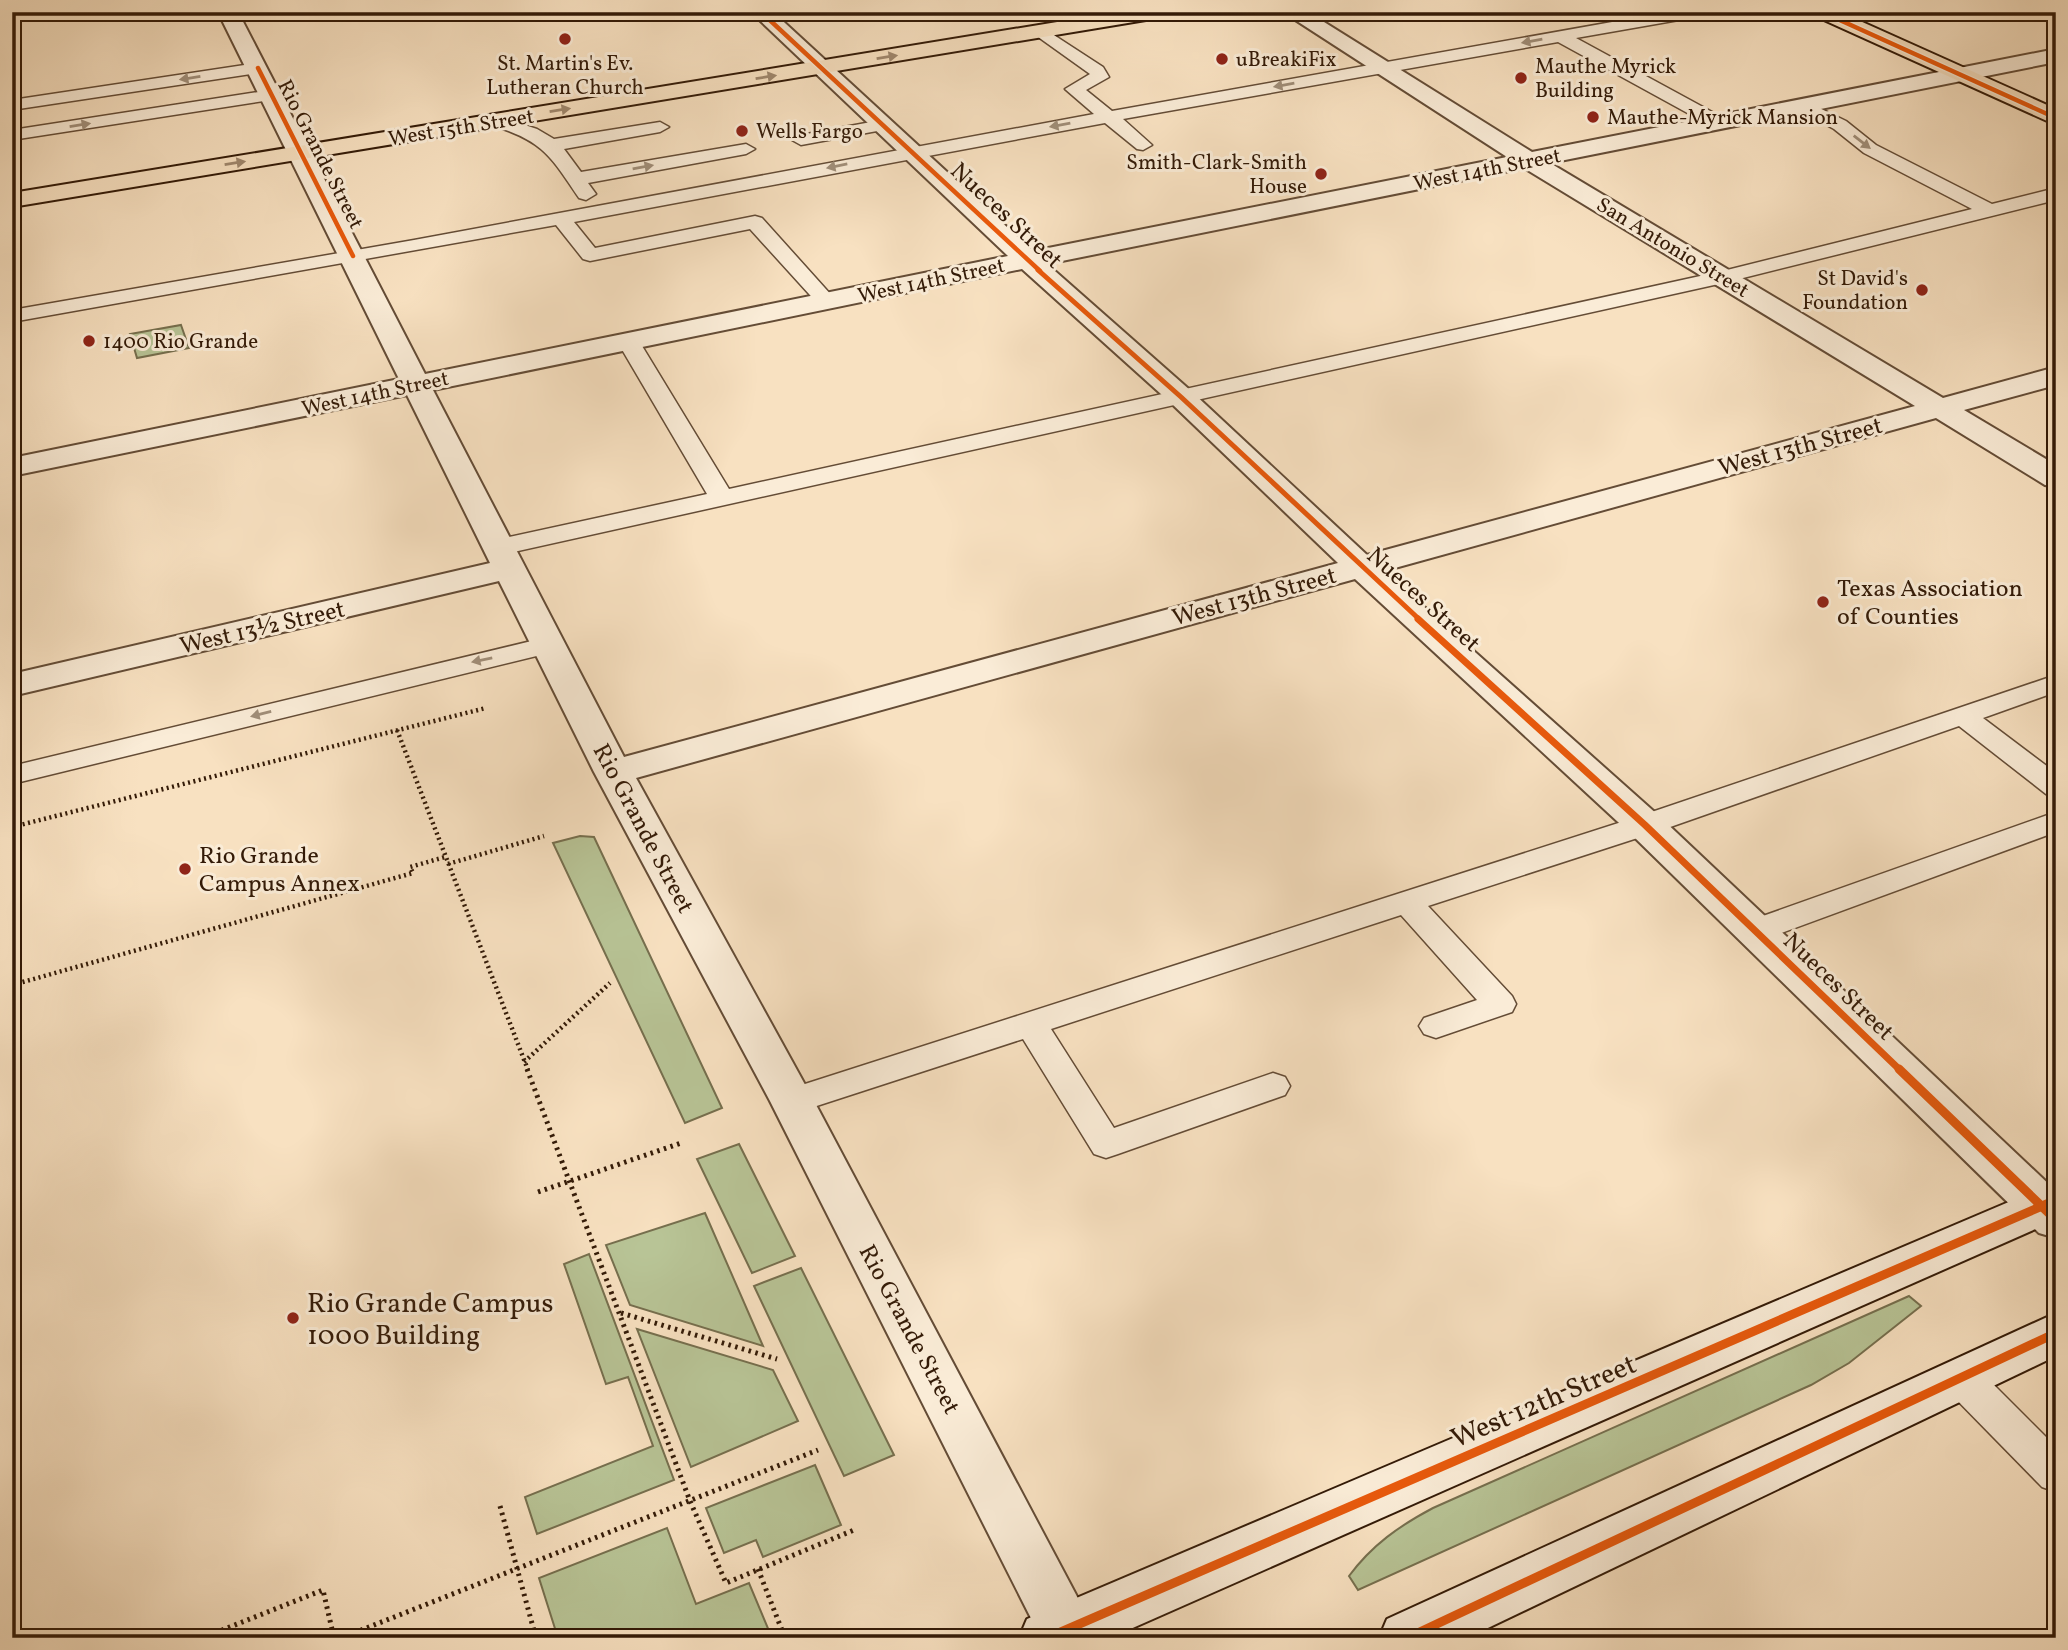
<svg xmlns="http://www.w3.org/2000/svg" width="2068" height="1650" viewBox="0 0 2068 1650" font-family="Vollkorn,serif">
	<style>
		.green { fill: #b8c496; stroke: #766f4e; stroke-width: 2 }
		.lines { fill: none; stroke-linecap: round; stroke-linejoin: round }
		.service-casing { stroke: #644c36; stroke-width: 3 }
		.minor-casing { stroke: #644c36; stroke-width: 4 }
		.secondary-casing { stroke: #331a07; stroke-width: 4 }
		.primary-casing { stroke: #331a07; stroke-width: 4 }
		.path-far1 { stroke: #331a07; stroke-width: 4.5; stroke-dasharray: 2 3.5; stroke-linecap: butt }
		.path { stroke: #331a07; stroke-width: 5; stroke-dasharray: 2.5 4.5; stroke-linecap: butt }
		.service { fill: #faecd7; fill-rule: evenodd }
		.minor { fill: #faecd7; fill-rule: evenodd }
		.secondary { fill: #faecd7; fill-rule: evenodd }
		.primary { fill: #f8e1c1; fill-rule: evenodd }
		.cycleway-far3-casing { stroke: #faecd7; stroke-width: 7 }
		.cycleway-far2-casing { stroke: #faecd7; stroke-width: 9 }
		.cycleway-far1-casing { stroke: #faecd7; stroke-width: 11 }
		.cycleway-casing { stroke: #faecd7; stroke-width: 13 }
		.cycleway-far3 { stroke: #e8590c; stroke-width: 4.5 }
		.cycleway-far2 { stroke: #e8590c; stroke-width: 5 }
		.cycleway-far1 { stroke: #e8590c; stroke-width: 7 }
		.cycleway { stroke: #e8590c; stroke-width: 9 }
		.oneway { fill: #a08e79 }
		.oneway2 { fill: #9f876d }
		.poi-dot { fill: #8f2418; stroke: #faecd7; stroke-width: 2.5 }
		.labels { text-anchor: middle; stroke-width: 6; stroke-linejoin: round; paint-order: stroke }
		.far-poi-label { font-size: 21px; fill: #331a07; stroke: #faecd7; text-anchor: start }
		.far-street-label { font-size: 21px; fill: #331a07; stroke: #faecd7 }
		.street-label { font-size: 24px; fill: #331a07; stroke: #faecd7 }
		.poi-label { font-size: 24px; fill: #331a07; stroke: #faecd7; text-anchor: start }
		.near-poi-label { font-size: 28px; fill: #331a07; stroke: #faecd7; text-anchor: start }
		.near-street-label { font-size: 28px; fill: #331a07; stroke: #faecd7 }
	</style>
	<rect width="100%" height="100%" fill="#f8e1c1"/>
	<filter id="stains"><feTurbulence type="fractalNoise" baseFrequency=".00286" numOctaves="4"/><feColorMatrix values="0 0 0 0 .2 0 0 0 0 .09 0 0 0 0 .02 0 0 0 .5 -.17"/></filter>
	<radialGradient id="worn" r=".72"><stop offset=".6" stop-color="#630" stop-opacity="0"/><stop offset="1" stop-color="#630" stop-opacity=".3"/></radialGradient>
	<!-- green -->
	<g class="green">
		<polygon points="181,325 189,348 137,358 130,334"/>
		<polygon points="580,836 594,837 722,1108 685,1123 553,843"/>
		<polygon points="739,1144 795,1256 752,1273 697,1159"/>
		<polygon points="705,1213 763,1346 630,1305 606,1245"/>
		<polygon points="589,1254 674,1480 537,1534 525,1497 653,1446 628,1377 606,1384 564,1264"/>
		<polygon points="801,1268 894,1455 844,1476 754,1286"/>
		<path d="M1909,1296l12,10 -72,57 -38,22 -453,205 -9,-14c23,-31 50,-50 84,-68z"/>
		<polygon points="637,1329 773,1370 798,1421 691,1467"/>
		<polygon points="815,1465 841,1525 763,1557 756,1540 724,1553 706,1508"/>
		<polygon points="667,1528 696,1604 749,1583 772,1638 558,1638 539,1578"/>
	</g>
	<g class="lines">
		<defs>
			<g id="service">
				<polygon points="1668,12 1704,12 1696,17 1576,38 1725,119 1728,123 1725,127 1713,127 1558,42 1123,119 1152,145 1143,150 1137,149 1105,123 574,222 595,248 755,216 762,218 833,297 836,301 833,305 819,305 750,229 590,261 583,259 556,225 12,322 12,310 414,240 1094,114 1065,89 1090,74 1034,34 1032,31 1034,28 1040,26 1103,67 1109,77 1086,90 1112,111"/>
				<polygon points="258,63 266,68 264,72 12,110 12,100"/>
				<polygon points="271,90 277,91 280,95 277,99 12,140 12,130"/>
				<polygon points="1805,101 1846,121 1876,145 1992,204 2056,188 2056,200 1723,283 500,555 491,552 487,547 491,542 500,539 707,494 617,341 620,336 636,336 639,341 729,489 1723,271 1972,209 1864,153 1834,129 1799,110 1796,106"/>
				<path d="M497,116l40,13 17,10 106,-17 9,5 -9,5 -96,17 17,23 165,-28 9,5 -9,5 -158,29 8,11 -10,6 -7,-2c-29,-43 -36,-57 -88,-73l-3,-4 3,-4z"/>
				<polygon points="882,120 891,125 888,129 801,145 792,140 801,135"/>
				<polygon points="548,637 557,639 561,645 557,651 12,784 12,766"/>
				<polygon points="2056,675 2056,692 1983,718 2056,773 2056,797 2046,794 1959,726 1656,832 1428,906 1512,996 1516,1004 1512,1012 1436,1038 1424,1034 1419,1026 1424,1018 1477,1000 1401,915 1051,1029 1114,1128 1273,1073 1285,1077 1290,1086 1285,1095 1118,1154 1106,1158 1094,1154 1023,1039 792,1114 780,1110 775,1101 780,1092 1634,818"/>
				<polygon points="2056,812 2056,832 1765,939 1754,942 1743,939 1738,931 1743,923"/>
				<polygon points="1961,1361 1975,1366 2056,1447 2056,1492 2042,1487 1947,1390 1941,1378 1947,1366"/>
			</g>
			<path id="minor" d="M218,12h20l187,362 583,-118 -257,-244h22l260,239 474,-94 -224,-145h25l224,140 524,-103v13l-506,101 393,235 113,-31v18l-92,25 92,55v22l-11,-2 -109,-67 -552,153 275,245 397,375v47l-17,-5 -408,-399 -276,-255 -719,199 178,323 285,537h-58l-271,-537 -176,-329 -95,-191 -487,115v-22l478,-111 -83,-168 -395,81v-18l387,-79zM1524,168l391,238 -548,149 -176,-164 -144,-127zM1022,269l149,134 167,160 -714,194 -191,-367z"/>
			<g id="secondary">
				<polygon points="2056,1182 2056,1220 1110,1638 1019,1638 1027,1619"/>
				<polygon points="2056,1313 2056,1356 1467,1638 1379,1638 1387,1619"/>
			</g>
			<g id="primary">
				<polygon points="1118,12 1168,12 1165,16 1158,18 12,207 12,193"/>
				<polygon points="1812,12 1840,12 2056,109 2056,125 1815,16"/>
			</g>
		</defs>
		<!-- service casing -->
		<use href="#service" class="service-casing"/>
		<!-- minor casing -->
		<use href="#minor" class="minor-casing"/>
		<!-- secondary casing -->
		<use href="#secondary" class="secondary-casing"/>
		<!-- primary casing -->
		<use href="#primary" class="primary-casing"/>
		<!-- path-far1 -->
		<g class="path-far1">
			<polyline points="397,730 528,1070"/>
			<polyline points="12,827 486,708"/>
			<polyline points="448,864 544,836"/>
			<polyline points="12,985 413,873 410,867 445,857"/>
			<polyline points="524,1062 610,983"/>
		</g>
		<!-- path -->
		<g class="path">
			<polyline points="527,1069 690,1501 726,1583 854,1530"/>
			<polyline points="538,1192 681,1143"/>
			<polyline points="621,1313 777,1359"/>
			<polyline points="500,1506 536,1638"/>
			<polyline points="758,1569 785,1638"/>
			<polyline points="202,1638 323,1590 334,1638"/>
			<polyline points="341,1638 818,1450"/>
		</g>
		<!-- service -->
		<use href="#service" class="service"/>
		<!-- minor -->
		<use href="#minor" class="minor"/>
		<!-- secondary -->
		<use href="#secondary" class="secondary"/>
		<!-- primary -->
		<use href="#primary" class="primary"/>
		<defs>
			<g id="cycleway-far3">
				<polyline points="761,12 1040,271"/>
				<polyline points="1822,12 2056,118"/>
				<polyline points="258,68 353,256"/>
			</g>
			<polyline id="cycleway-far2" points="1038,270 1181,397 1420,620"/>
			<polyline id="cycleway-far1" points="1418,619 1645,825 1900,1070"/>
			<g id="cycleway">
				<polyline points="1899,1069 2056,1220"/>
				<polyline points="1047,1638 2056,1200"/>
				<polyline points="1407,1638 2056,1333"/>
			</g>
		</defs>
		<!-- cycleway-far3 casing -->
		<use href="#cycleway-far3" class="cycleway-far3-casing"/>
		<!-- cycleway-far2 casing -->
		<use href="#cycleway-far2" class="cycleway-far2-casing"/>
		<!-- cycleway-far1 casing -->
		<use href="#cycleway-far1" class="cycleway-far1-casing"/>
		<!-- cycleway casing -->
		<use href="#cycleway" class="cycleway-casing"/>
		<!-- cycleway-far3 -->
		<use href="#cycleway-far3" class="cycleway-far3"/>
		<!-- cycleway-far2 -->
		<use href="#cycleway-far2" class="cycleway-far2"/>
		<!-- cycleway-far1 -->
		<use href="#cycleway-far1" class="cycleway-far1"/>
		<!-- cycleway -->
		<use href="#cycleway" class="cycleway"/>
	</g>
	<!-- one-way arrows -->
	<defs><path id="oneway-solid" d="M-6-.8H1V-3.2L6.5 0L1 3.2V.8H-6Z" transform="scale(1.75)"/></defs>
	<g class="oneway">
		<use href="#oneway-solid" transform="translate(1532 41) rotate(170)"/>
		<use href="#oneway-solid" transform="translate(190 78) rotate(171)"/>
		<use href="#oneway-solid" transform="translate(1284 85) rotate(170)"/>
		<use href="#oneway-solid" transform="translate(80 125) rotate(-9)"/>
		<use href="#oneway-solid" transform="translate(1060 125) rotate(170)"/>
		<use href="#oneway-solid" transform="translate(1862 142) rotate(38)"/>
		<use href="#oneway-solid" transform="translate(837 166) rotate(169)"/>
		<use href="#oneway-solid" transform="translate(643 167) rotate(-10)"/>
		<use href="#oneway-solid" transform="translate(482 660) rotate(168)"/>
		<use href="#oneway-solid" transform="translate(261 714) rotate(166)"/>
	</g>
	<g class="oneway2">
		<use href="#oneway-solid" transform="translate(887 57) rotate(-9)"/>
		<use href="#oneway-solid" transform="translate(766 77) rotate(-9)"/>
		<use href="#oneway-solid" transform="translate(560 110) rotate(-9)"/>
		<use href="#oneway-solid" transform="translate(235 163) rotate(-9)"/>
	</g>
	<!-- markers -->
	<g class="poi-dot">
		<circle cx="565" cy="39" r="7"/>
		<circle cx="1222" cy="59" r="7"/>
		<circle cx="1521" cy="78" r="7"/>
		<circle cx="1593" cy="117" r="7"/>
		<circle cx="742" cy="131" r="7"/>
		<circle cx="1321" cy="174" r="7"/>
		<circle cx="1922" cy="290" r="7"/>
		<circle cx="89" cy="341" r="7"/>
		<circle cx="1823" cy="602" r="7"/>
		<circle cx="185" cy="869" r="7"/>
		<circle cx="293" cy="1318" r="7"/>
	</g>
	<g class="labels">
		<!-- far-poi labels -->
		<g class="far-poi-label">
			<text x="1236" y="66">uBreakiFix</text>
			<text x="565" y="70" text-anchor="middle">St. Martin's Ev.<tspan x="565" dy="24">Lutheran Church</tspan></text>
			<text x="1535" y="73">Mauthe Myrick<tspan x="1535" dy="24">Building</tspan></text>
			<text x="1607" y="124">Mauthe-Myrick Mansion</text>
			<text x="756" y="138">Wells Fargo</text>
			<text x="1307" y="169" text-anchor="end">Smith-Clark-Smith<tspan x="1307" dy="24">House</tspan></text>
			<text x="1908" y="285" text-anchor="end">St David's<tspan x="1908" dy="24">Foundation</tspan></text>
			<text x="103" y="348">1400 Rio Grande</text>
		</g>
		<!-- far-street labels -->
		<g class="far-street-label">
			<text transform="translate(461 127) rotate(-9)" y="7">West 15th Street</text>
			<text transform="translate(321 154) rotate(63)" y="7">Rio Grande Street</text>
			<text transform="translate(1487 169) rotate(-11)" y="7">West 14th Street</text>
			<text transform="translate(1673 247) rotate(31)" y="7">San Antonio Street</text>
			<text transform="translate(931 280) rotate(-12)" y="7">West 14th Street</text>
			<text transform="translate(375 393) rotate(-12)" y="7">West 14th Street</text>
		</g>
		<!-- street labels -->
		<g class="street-label">
			<text transform="translate(1007 215) rotate(43)" y="8">Nueces Street</text>
			<text transform="translate(1800 446) rotate(-15)" y="8">West 13th Street</text>
			<text transform="translate(1254 596) rotate(-15)" y="8">West 13th Street</text>
			<text transform="translate(1424 599) rotate(42)" y="8">Nueces Street</text>
			<text transform="translate(262 627) rotate(-13)" y="8">West 13½ Street</text>
			<text transform="translate(644 828) rotate(62)" y="8">Rio Grande Street</text>
			<text transform="translate(1839 986) rotate(44)" y="8">Nueces Street</text>
			<text transform="translate(910 1329) rotate(62)" y="8">Rio Grande Street</text>
		</g>
		<!-- poi labels -->
		<g class="poi-label">
			<text x="1837" y="596">Texas Association<tspan x="1837" dy="28">of Counties</tspan></text>
			<text x="199" y="863">Rio Grande<tspan x="199" dy="28">Campus Annex</tspan></text>
		</g>
		<!-- near-poi labels -->
		<g class="near-poi-label">
			<text x="307" y="1312">Rio Grande Campus<tspan x="307" dy="32">1000 Building</tspan></text>
		</g>
		<!-- near-street labels -->
		<g class="near-street-label">
			<text transform="translate(1543 1400) rotate(-23)" y="10">West 12th Street</text>
		</g>
	</g>
	<!-- margin -->
	<rect width="2068" height="1650" fill="none" stroke="#f8e1c1" stroke-width="42"/>
	<rect x="14" y="14" width="2040" height="1622" fill="none" stroke="#331a07" stroke-width="3.5"/>
	<rect x="21" y="21" width="2026" height="1608" fill="none" stroke="#331a07" stroke-width="2"/>
	<rect width="100%" height="100%" filter="url(#stains)"/>
	<rect width="100%" height="100%" fill="url(#worn)"/>
</svg>
